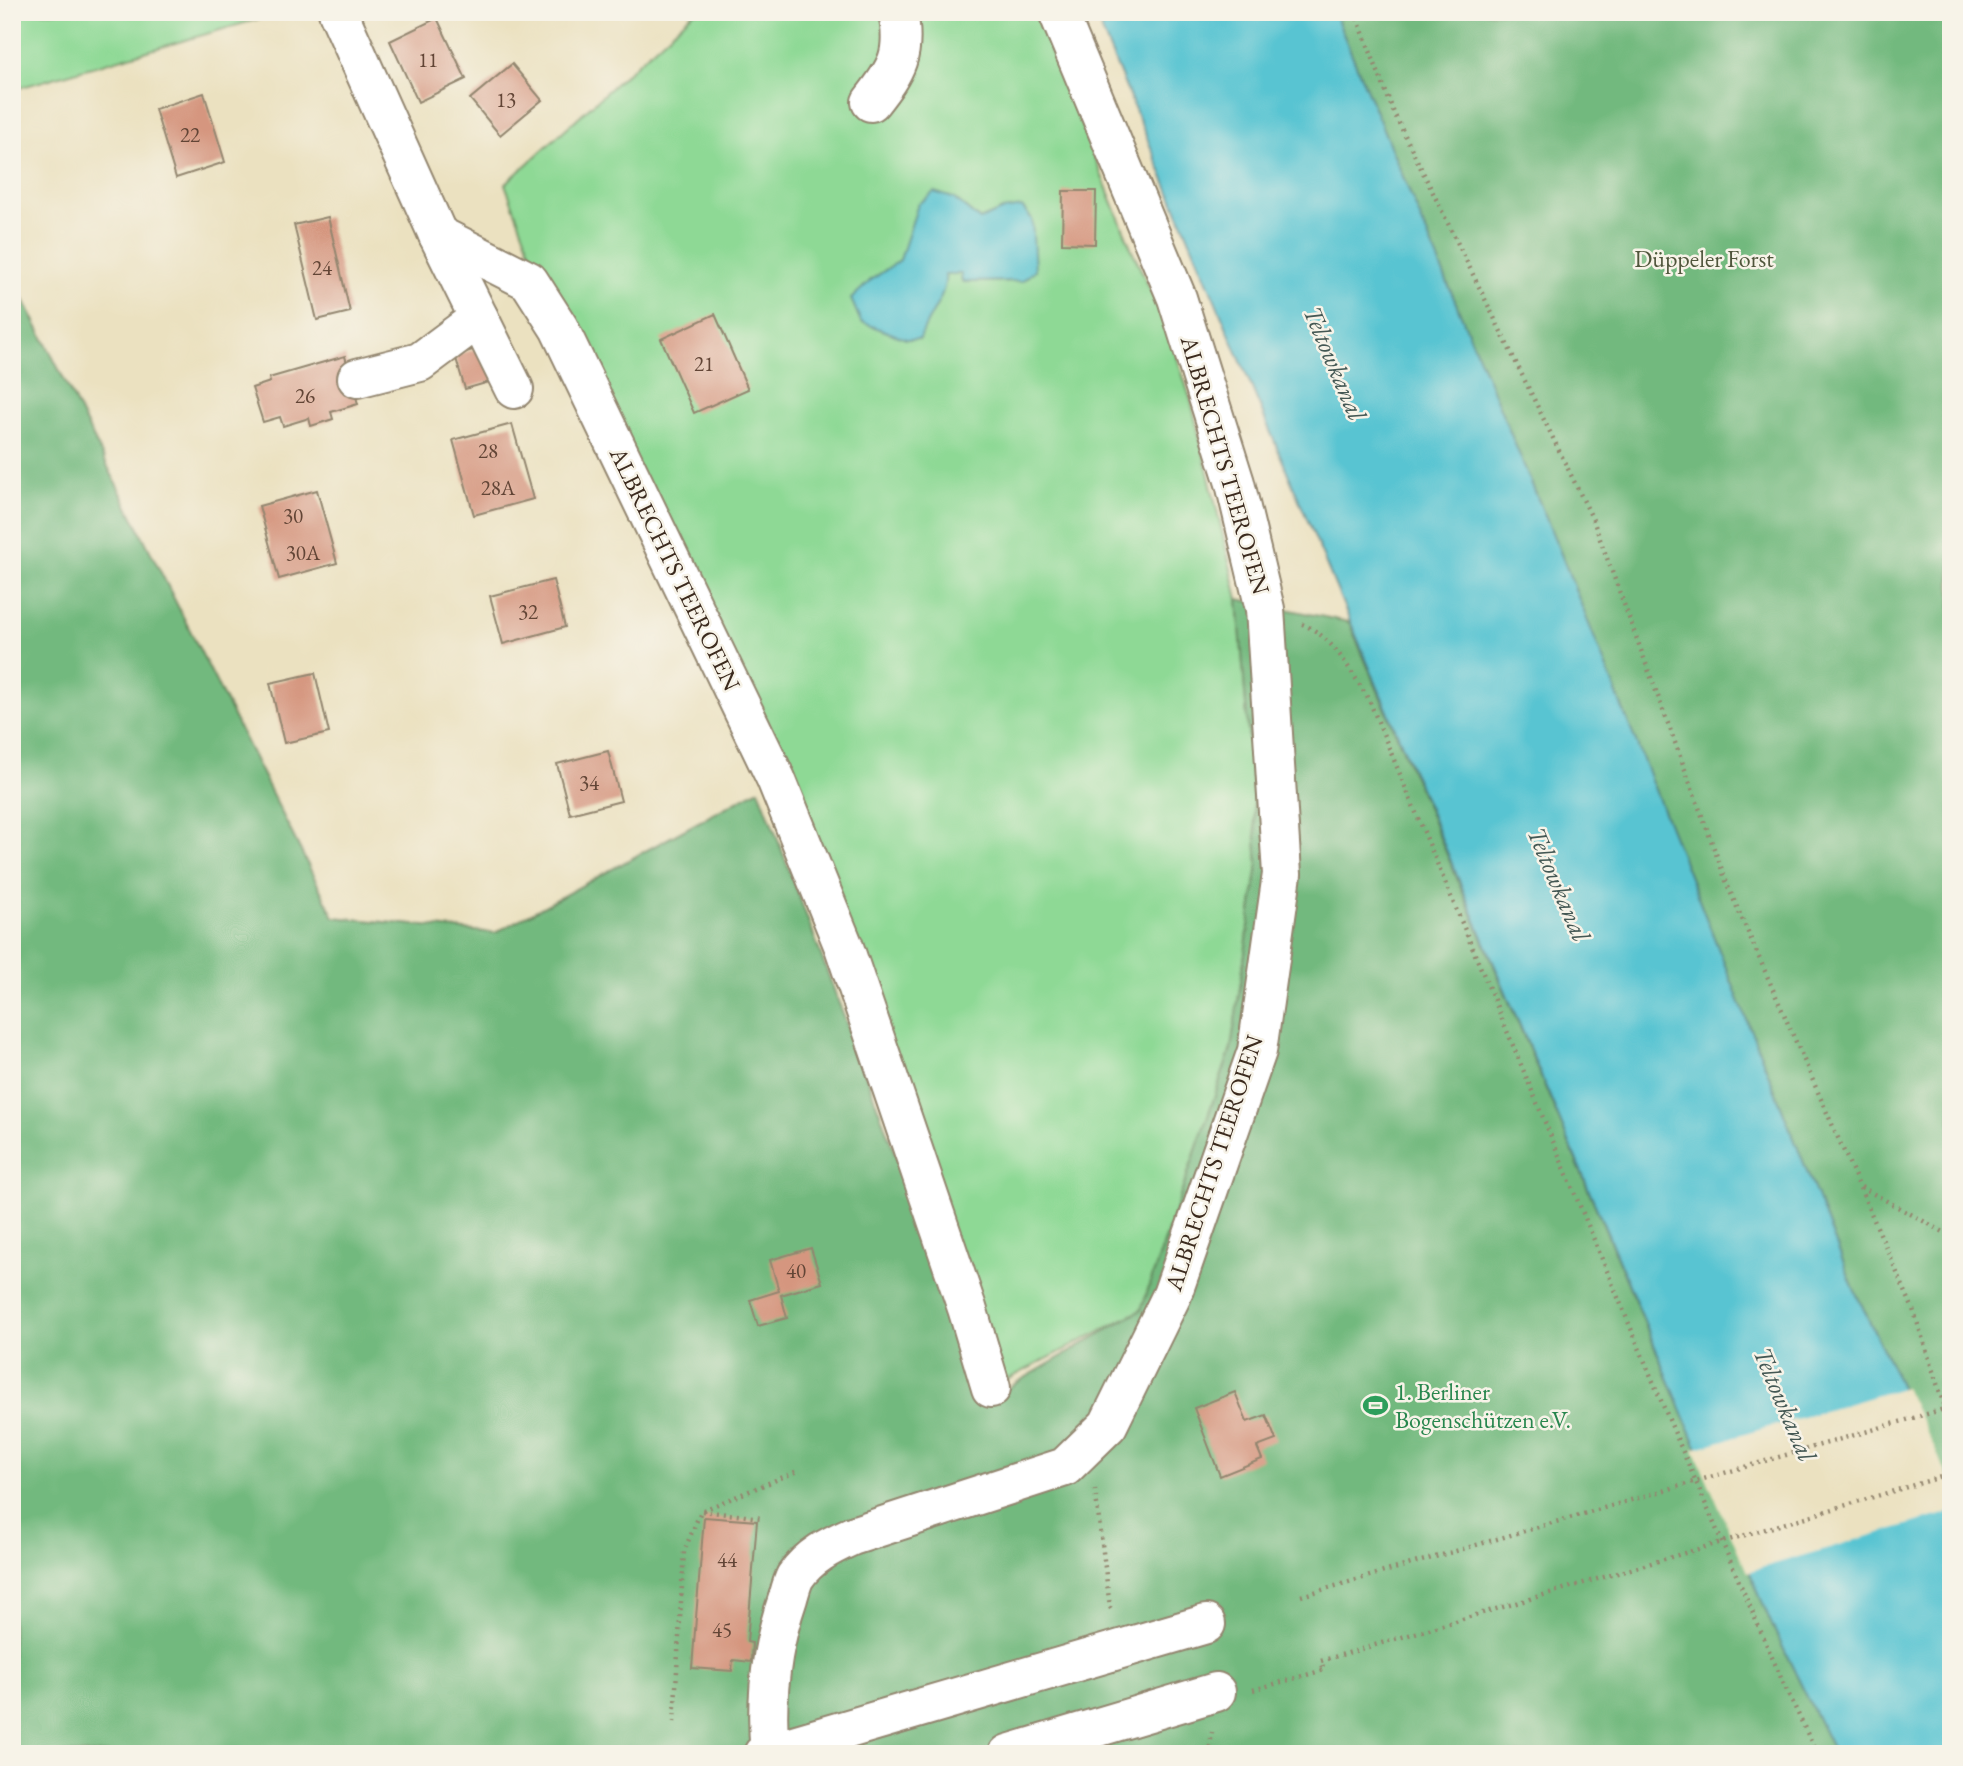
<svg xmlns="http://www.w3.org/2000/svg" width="1963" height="1766" viewBox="0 0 1963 1766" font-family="'EB Garamond',serif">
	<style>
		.green { fill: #8ed995; stroke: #64825a; stroke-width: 2; fill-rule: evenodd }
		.forest { fill: #72b97e; stroke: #56724e; stroke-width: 2 }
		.water { fill: #59c4d2; stroke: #4a7778; stroke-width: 2 }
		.pier { fill: #ebe1c0 }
		.building { fill: #d5967f }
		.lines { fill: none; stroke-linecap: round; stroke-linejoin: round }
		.minor-casing { stroke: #93866f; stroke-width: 42 }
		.path { stroke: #93866f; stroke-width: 4.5; stroke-dasharray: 2 5; stroke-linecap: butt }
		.minor { stroke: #fff; stroke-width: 38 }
		.path-bridge { stroke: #93866f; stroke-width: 4.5; stroke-dasharray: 2 5; stroke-linecap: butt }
		.labels { text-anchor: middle; stroke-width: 5; stroke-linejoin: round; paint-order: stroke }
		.number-label { font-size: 21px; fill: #624536 }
		.park-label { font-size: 24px; fill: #50563c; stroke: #f7f3e8 }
		.street-label { font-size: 24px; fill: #3b2a1e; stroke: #f7f3e8 }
		.leisure-label { font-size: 24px; fill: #27864d; stroke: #f7f3e8; text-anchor: start }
		.water-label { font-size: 26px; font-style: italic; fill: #445854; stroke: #f7f3e8 }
	</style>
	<rect width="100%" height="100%" fill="#f7f3e8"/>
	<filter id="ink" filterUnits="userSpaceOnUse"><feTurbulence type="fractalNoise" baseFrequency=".0143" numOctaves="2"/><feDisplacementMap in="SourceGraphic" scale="14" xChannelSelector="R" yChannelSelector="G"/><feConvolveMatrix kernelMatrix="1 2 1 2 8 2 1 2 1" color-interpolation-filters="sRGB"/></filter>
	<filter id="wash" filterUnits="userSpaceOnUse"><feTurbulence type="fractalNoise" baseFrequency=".00686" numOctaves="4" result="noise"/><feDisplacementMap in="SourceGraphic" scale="28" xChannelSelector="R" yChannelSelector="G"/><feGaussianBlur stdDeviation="1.57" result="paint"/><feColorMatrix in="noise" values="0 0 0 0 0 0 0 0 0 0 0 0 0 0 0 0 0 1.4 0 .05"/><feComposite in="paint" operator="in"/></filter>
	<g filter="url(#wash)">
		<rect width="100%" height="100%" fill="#ebe1c0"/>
		<!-- green -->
		<g class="green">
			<polygon points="12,12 283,12 12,90"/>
			<path d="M694,12h341l97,238 36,79 23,72 47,198 20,266 -27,184 -90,261 -150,78 -147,-441 -285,-619 -54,-144zM953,198l27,22 23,-10 32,60 -13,11 -60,1 -1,-8h-16l-26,65 -48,-59 29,-20z"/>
		</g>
		<!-- forest -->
		<g class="forest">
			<polygon points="1334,12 1951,12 1951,1491 1854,1289 1561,554"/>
			<polygon points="12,276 334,917 495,933 759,789 987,1400 1141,1310 1231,1049 1258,865 1238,599 1349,622 1772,1625 1835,1754 12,1754"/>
		</g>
		<!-- water -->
		<g class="water">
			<polygon points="1094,12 1334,12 1561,554 1854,1289 1951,1491 1951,1754 1835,1754 1772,1625"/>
			<path d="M934,192l19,6 27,22 23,-10 19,-3 10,12 3,51 -13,11 -60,1 -1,-8h-16c3,22 -19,44 -25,65h-14l-45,-17 -10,-23 20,-19 29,-20 18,-56z"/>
		</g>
		<!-- pier -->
		<polygon class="pier" points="1905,1387 1951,1483 1951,1512 1747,1572 1694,1449"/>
		<g id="blocks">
			<!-- building -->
			<g class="building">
				<polygon points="437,18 466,79 418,102 390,41"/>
				<polygon points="512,64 542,100 500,135 470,99"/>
				<polygon points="204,93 225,162 176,178 155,109"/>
				<polygon points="1063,191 1096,191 1095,244 1062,243"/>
				<polygon points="328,217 350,312 317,320 294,225"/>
				<polygon points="715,314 748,389 694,413 661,339"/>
				<polygon points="487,346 496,380 465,389 455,355"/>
				<polygon points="345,356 358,404 331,412 333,419 311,426 309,418 283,426 280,417 263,422 252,388 270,382 269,378"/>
				<polygon points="512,424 533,499 474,515 453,440"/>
				<polygon points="317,490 337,563 279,579 259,506"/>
				<polygon points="553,580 565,627 503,644 490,596"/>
				<polygon points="315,673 329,733 284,743 270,683"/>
				<polygon points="608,751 621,801 570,814 557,764"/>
				<polygon points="811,1248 822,1283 781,1295 787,1318 758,1326 750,1300 779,1291 770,1260"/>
				<polygon points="1235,1392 1247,1422 1266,1415 1276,1440 1257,1447 1262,1459 1220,1476 1194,1408"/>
				<polygon points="704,1517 757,1521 747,1642 752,1643 751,1662 733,1660 732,1671 692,1668"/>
			</g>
		</g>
	</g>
	<g filter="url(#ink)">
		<use href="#blocks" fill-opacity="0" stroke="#93866f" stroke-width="2"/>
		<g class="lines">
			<defs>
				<g id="minor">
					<polyline points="338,12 438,235 514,389"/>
					<path d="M871,102c26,-33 35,-48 27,-90"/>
					<polyline points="438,235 529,281 559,328 776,779 844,947 967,1308 991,1388"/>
					<polyline points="357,378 420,362 479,318"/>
					<polyline points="763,1754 1206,1624"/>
					<path d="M770,1754c-5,-52 1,-107 18,-156 2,-7 4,-15 7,-21 14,-21 35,-31 57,-41l213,-69 43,-42 64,-130 85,-244 25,-177 -17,-265 -30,-126 -58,-185 -119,-286"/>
					<polyline points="1008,1754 1216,1692"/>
				</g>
			</defs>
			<!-- minor casing -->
			<use href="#minor" class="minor-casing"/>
			<!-- path -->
			<g class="path">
				<polyline points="1355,12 1394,113 1593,520 1729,889 1913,1309 1951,1427"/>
				<path d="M1302,624c31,12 50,49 67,76l301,722 111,256 36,76"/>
				<polyline points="1861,1187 1951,1236"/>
				<polyline points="1095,1489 1110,1607 1113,1612"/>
				<polyline points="702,1511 762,1518"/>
				<polyline points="1253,1690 1324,1670 1321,1661"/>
				<polyline points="674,1722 684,1551 701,1511 800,1470"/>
				<polyline points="1209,1754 1212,1732"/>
			</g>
			<!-- minor -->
			<use href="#minor" class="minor"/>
			<!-- path-bridge -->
			<g class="path-bridge">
				<polyline points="1301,1596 1951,1407"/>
				<polyline points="1321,1661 1951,1474"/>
			</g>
		</g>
	</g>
	<!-- icons -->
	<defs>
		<symbol id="stadium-bare" viewBox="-9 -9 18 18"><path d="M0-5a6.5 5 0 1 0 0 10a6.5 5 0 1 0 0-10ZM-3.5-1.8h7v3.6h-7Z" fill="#2e9e5b" stroke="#f7f3e8" stroke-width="2.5" paint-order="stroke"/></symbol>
	</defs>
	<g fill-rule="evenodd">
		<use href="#stadium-bare" x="1358" y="1388" width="35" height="35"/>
	</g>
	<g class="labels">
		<!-- number labels -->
		<g class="number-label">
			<text x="428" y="67">11</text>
			<text x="506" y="107">13</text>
			<text x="190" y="142">22</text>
			<text x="322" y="275">24</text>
			<text x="704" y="371">21</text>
			<text x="305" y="403">26</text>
			<text x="488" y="458">28</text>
			<text x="498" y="495">28A</text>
			<text x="293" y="523">30</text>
			<text x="303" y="560">30A</text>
			<text x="528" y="619">32</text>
			<text x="589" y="790">34</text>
			<text x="796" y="1278">40</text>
			<text x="727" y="1567">44</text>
			<text x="722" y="1637">45</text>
		</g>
		<!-- park labels -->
		<g class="park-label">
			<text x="1704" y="267">Düppeler Forst</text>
		</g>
		<!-- street labels -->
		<g class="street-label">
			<text transform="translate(1225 465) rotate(74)" y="8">ALBRECHTS TEEROFEN</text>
			<text transform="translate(675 569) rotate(64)" y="8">ALBRECHTS TEEROFEN</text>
			<text transform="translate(1214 1163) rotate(-72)" y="8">ALBRECHTS TEEROFEN</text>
		</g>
		<!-- leisure labels -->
		<g class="leisure-label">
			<text x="1395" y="1400">1. Berliner<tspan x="1395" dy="28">Bogenschützen e.V.</tspan></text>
		</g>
		<!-- water labels -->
		<g class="water-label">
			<text transform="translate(1335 363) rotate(67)" y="9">Teltowkanal</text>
			<text transform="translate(1559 884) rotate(67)" y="9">Teltowkanal</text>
			<text transform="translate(1785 1404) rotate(67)" y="9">Teltowkanal</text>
		</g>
	</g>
	<!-- margin -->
	<rect width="1963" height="1766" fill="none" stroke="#f7f3e8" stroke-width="42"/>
</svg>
